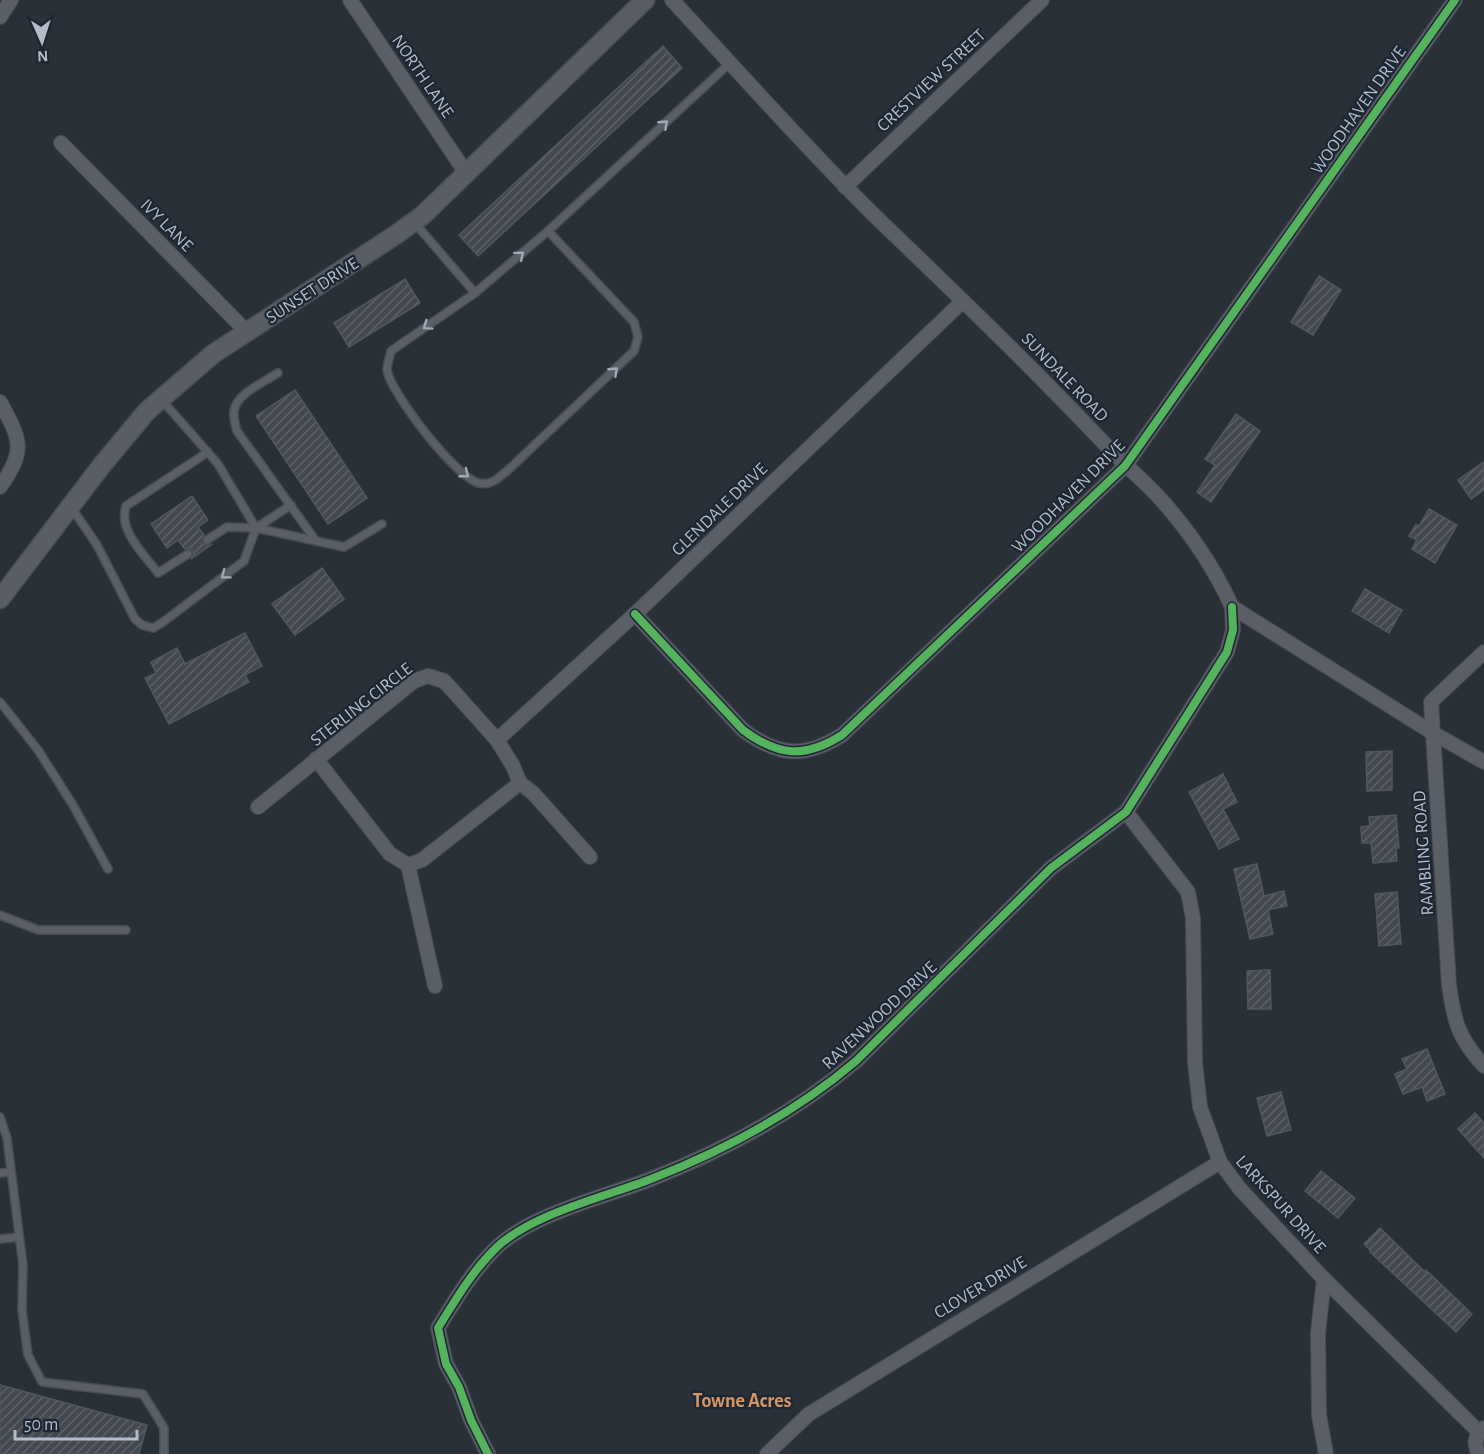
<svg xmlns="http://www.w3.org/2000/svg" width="1484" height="1454" viewBox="0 0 1484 1454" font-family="'Alegreya Sans',sans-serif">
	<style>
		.building { fill: url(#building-hatch); stroke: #52575f; stroke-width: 1.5 }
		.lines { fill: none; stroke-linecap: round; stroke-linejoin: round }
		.service-casing { stroke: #484c53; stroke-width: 10 }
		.minor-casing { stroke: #484c53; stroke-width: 16 }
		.secondary-casing { stroke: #484c53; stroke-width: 21 }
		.service { stroke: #5a5e66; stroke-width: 7 }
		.minor { stroke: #5a5e66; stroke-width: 14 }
		.secondary { stroke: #595d64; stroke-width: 18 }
		.cycleway-casing { stroke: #1d2633; stroke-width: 11 }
		.cycleway { stroke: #56b35d; stroke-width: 8 }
		.oneway { stroke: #a2a9b5 }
		.labels { text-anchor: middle; stroke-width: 4.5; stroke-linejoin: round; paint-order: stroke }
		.street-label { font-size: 18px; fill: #b4bcc9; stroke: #1d2633 }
		.neighbourhood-label { font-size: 20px; font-weight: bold; fill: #d59563; stroke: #1d2633 }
	</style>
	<defs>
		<pattern id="building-hatch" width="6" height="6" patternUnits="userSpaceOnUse" patternTransform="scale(1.5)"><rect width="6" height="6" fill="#444950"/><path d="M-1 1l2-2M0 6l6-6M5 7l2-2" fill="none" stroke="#5d6168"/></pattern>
	</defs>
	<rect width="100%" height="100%" fill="#2a3038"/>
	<!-- building -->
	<g class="building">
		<polygon points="663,46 682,68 478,256 459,235"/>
		<polygon points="1319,276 1341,290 1313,335 1291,322"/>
		<polygon points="405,279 420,303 349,347 334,323"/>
		<polygon points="295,390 367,498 328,524 256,416"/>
		<polygon points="1236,414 1260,431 1211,502 1197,492 1215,465 1205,459"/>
		<polygon points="1484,462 1484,490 1471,499 1458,480"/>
		<polygon points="192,496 208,520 198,527 204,535 202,543 205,545 211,545 191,559 194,554 192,551 188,548 185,549 178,540 167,548 151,524"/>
		<polygon points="1429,509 1457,525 1435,563 1412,549 1417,540 1409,536 1416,524 1419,526"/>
		<polygon points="322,568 344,599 295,635 272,604"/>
		<polygon points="1365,589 1402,610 1389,633 1352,611"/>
		<polygon points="245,633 262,666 245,675 249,682 169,724 145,678 156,673 151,662 177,648 185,664"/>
		<polygon points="1392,751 1392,790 1367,791 1366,752"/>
		<polygon points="1223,774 1237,802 1223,809 1239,839 1219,849 1189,792"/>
		<polygon points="1396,815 1399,848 1396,848 1397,861 1373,863 1371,843 1362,843 1361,827 1370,826 1369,817"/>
		<polygon points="1257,864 1264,896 1284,891 1287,906 1268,910 1273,934 1250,939 1234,869"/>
		<polygon points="1397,892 1401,944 1379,946 1375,894"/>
		<polygon points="1270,970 1271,1009 1248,1009 1247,971"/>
		<polygon points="1427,1049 1445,1094 1427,1101 1422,1087 1403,1094 1395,1074 1407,1069 1402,1059"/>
		<polygon points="1281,1092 1291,1130 1267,1136 1257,1098"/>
		<polygon points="1475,1113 1484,1123 1484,1158 1458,1129"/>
		<polygon points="1321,1171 1355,1198 1338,1218 1305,1191"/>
		<polygon points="1380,1228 1425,1272 1426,1270 1472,1314 1456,1332 1370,1252 1371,1251 1364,1244"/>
		<polygon points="0,1385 147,1425 139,1454 0,1454"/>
	</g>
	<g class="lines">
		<defs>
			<g id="service">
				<polyline points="414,222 475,293"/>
				<path d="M548,231l86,91 4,15 -4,14 -127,120c-9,7 -16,15 -28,12 -23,-5 -89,-91 -92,-113 0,-6 3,-13 4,-19l84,-58 73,-62 182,-168"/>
				<path d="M278,373c-14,9 -42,21 -44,38 -1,7 1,13 3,20l79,110"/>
				<polyline points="161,399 218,464 256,528"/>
				<polyline points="71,507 97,545 135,619 142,625 153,628 163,622 244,561 256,528 291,505"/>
				<polyline points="207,540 227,527 256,528 344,547 382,524"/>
				<path d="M188,554l-30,19c-14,-19 -40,-42 -32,-67l82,-54"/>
				<polyline points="0,702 38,750 73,805 108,869"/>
				<polyline points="0,915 38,930 126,930"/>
				<polyline points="0,1117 7,1138 23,1265 22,1310 28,1355 42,1382 143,1394 164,1428 164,1454"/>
				<polyline points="0,1173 11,1172"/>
				<polyline points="0,1239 19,1237"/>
			</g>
			<g id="minor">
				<polyline points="350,0 466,173"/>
				<path d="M672,0c68,73 134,148 205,218 76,73 152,146 225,223 17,19 37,35 55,54 31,34 56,70 75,112l201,126 51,29"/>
				<polyline points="0,17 11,0"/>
				<polyline points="61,143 248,333"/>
				<polyline points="845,187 1042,0"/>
				<path d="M0,402c21,38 26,48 0,85"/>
				<path d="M635,614l108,116c35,26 61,29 99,5l283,-269 330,-466"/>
				<path d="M1484,652l-53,50 18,283c5,36 9,53 35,81"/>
				<polyline points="497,740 635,614 963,301"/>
				<polyline points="316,759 390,854 408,865 422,860 520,783"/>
				<polyline points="258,807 414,681 428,676 444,681 455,693 497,740 513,766 520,783 533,793 590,857"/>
				<polyline points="1126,812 1188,892 1193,918 1195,1062 1200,1107 1220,1162 1240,1189 1324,1279 1479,1432"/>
				<polyline points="408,865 435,986"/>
				<polyline points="1324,1279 1318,1333 1319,1415 1326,1454"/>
				<path d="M488,1454l-17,-34 -12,-33 -13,-23 -8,-36c18,-29 35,-58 59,-81 37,-34 108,-50 154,-68 74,-29 144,-66 205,-118l195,-193 75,-56 101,-160 6,-22 -1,-23"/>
				<polyline points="767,1454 809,1414 1220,1162"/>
				<path d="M1479,1454c-6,-10 -4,-19 5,-26"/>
			</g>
			<polyline id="secondary" points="0,599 102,465 147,411 213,354 397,234 423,215 645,0"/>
		</defs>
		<!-- service casing -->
		<use href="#service" class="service-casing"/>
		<!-- minor casing -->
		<use href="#minor" class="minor-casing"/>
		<!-- secondary casing -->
		<use href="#secondary" class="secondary-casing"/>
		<!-- service -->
		<use href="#service" class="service"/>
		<!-- minor -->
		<use href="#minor" class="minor"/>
		<!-- secondary -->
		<use href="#secondary" class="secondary"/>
		<defs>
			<g id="cycleway">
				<path d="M635,614l108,116c35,26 61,29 99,5l283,-269 330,-466"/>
				<path d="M488,1454l-17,-34 -12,-33 -13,-23 -8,-36c18,-29 35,-58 59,-81 37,-34 108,-50 154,-68 74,-29 144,-66 205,-118l195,-193 75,-56 101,-160 6,-22 -1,-23"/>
			</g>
		</defs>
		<!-- cycleway casing -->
		<use href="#cycleway" class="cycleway-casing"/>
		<!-- cycleway -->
		<use href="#cycleway" class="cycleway"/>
	</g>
	<!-- one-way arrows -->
	<defs><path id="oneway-chevron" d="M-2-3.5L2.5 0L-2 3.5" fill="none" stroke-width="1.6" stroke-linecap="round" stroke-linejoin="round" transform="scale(1.5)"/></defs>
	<g class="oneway">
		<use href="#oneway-chevron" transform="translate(664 124) rotate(-43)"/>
		<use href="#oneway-chevron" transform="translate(520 255) rotate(-40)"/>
		<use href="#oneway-chevron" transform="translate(427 326) rotate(145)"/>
		<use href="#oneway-chevron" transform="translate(614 371) rotate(-43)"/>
		<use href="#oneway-chevron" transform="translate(465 474) rotate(38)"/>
		<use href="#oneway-chevron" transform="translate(225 575) rotate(143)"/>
	</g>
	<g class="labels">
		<!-- street labels -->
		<g class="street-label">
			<text transform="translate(423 76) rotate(56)" y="6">NORTH LANE</text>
			<text transform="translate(931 80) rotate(-43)" y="6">CRESTVIEW STREET</text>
			<text transform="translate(1358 110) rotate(-55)" y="6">WOODHAVEN DRIVE</text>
			<text transform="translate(167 225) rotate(45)" y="6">IVY LANE</text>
			<text transform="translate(312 290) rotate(-33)" y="6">SUNSET DRIVE</text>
			<text transform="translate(1065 377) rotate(46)" y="6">SUNDALE ROAD</text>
			<text transform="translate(1068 496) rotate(-45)" y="6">WOODHAVEN DRIVE</text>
			<text transform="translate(719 509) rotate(-44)" y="6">GLENDALE DRIVE</text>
			<text transform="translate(361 704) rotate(-38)" y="6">STERLING CIRCLE</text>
			<text transform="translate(1423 853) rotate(-94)" y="6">RAMBLING ROAD</text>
			<text transform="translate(879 1015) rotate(-43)" y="6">RAVENWOOD DRIVE</text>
			<text transform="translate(1281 1204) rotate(48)" y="6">LARKSPUR DRIVE</text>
			<text transform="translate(980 1287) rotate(-31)" y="6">CLOVER DRIVE</text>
		</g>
		<!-- neighbourhood labels -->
		<g class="neighbourhood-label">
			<text x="742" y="1407">Towne Acres</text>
		</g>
	</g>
	<!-- north arrow -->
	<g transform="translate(42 42) rotate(177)" stroke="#1d2633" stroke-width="4.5" paint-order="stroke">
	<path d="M0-4.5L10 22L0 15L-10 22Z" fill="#b4bcc9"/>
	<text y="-9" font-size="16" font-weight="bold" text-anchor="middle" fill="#b4bcc9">N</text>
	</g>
	<!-- scale -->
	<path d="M15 1430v9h122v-9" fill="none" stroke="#b4bcc9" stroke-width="3"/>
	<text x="24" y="1430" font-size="18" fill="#b4bcc9" stroke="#1d2633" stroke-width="4.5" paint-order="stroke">50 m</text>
</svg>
